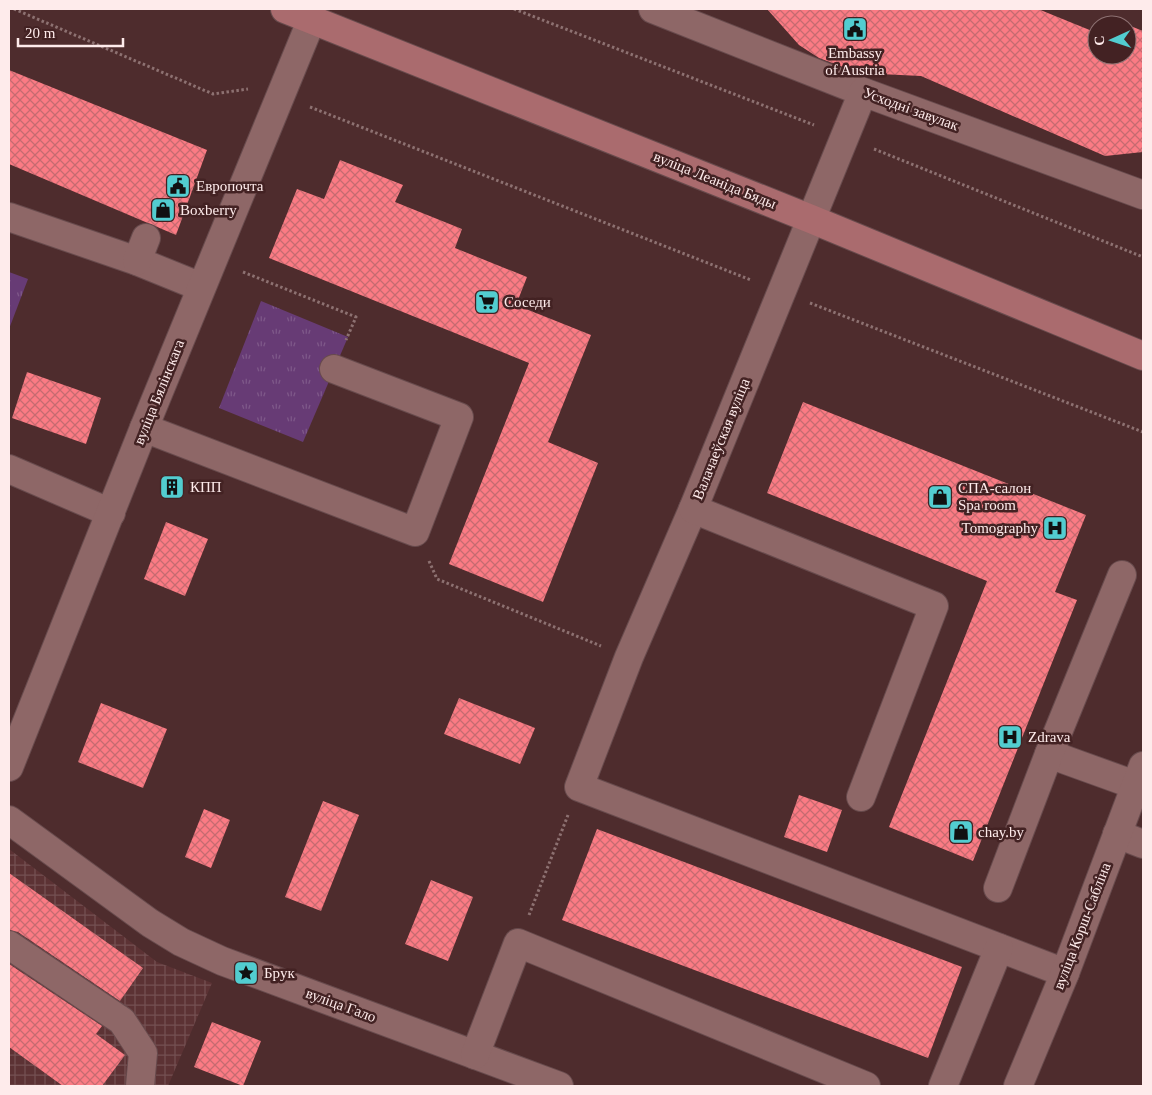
<svg xmlns="http://www.w3.org/2000/svg" width="1152" height="1095" viewBox="0 0 1152 1095" font-family="Georgia,serif">
	<style>
		.industrial { fill: url(#industrial-grid) }
		.park { fill: url(#park-tufts) }
		.building { fill: url(#building-cross-hatch) }
		.lines { fill: none; stroke-linecap: round; stroke-linejoin: round }
		.minor-casing { stroke: #684b4d; stroke-width: 30 }
		.major-casing { stroke: #684b4d; stroke-width: 30 }
		.path { stroke: #8d7171; stroke-width: 3; stroke-dasharray: 2.5 2.5; stroke-linecap: butt }
		.minor { stroke: #8e6767; stroke-width: 28 }
		.major { stroke: #aa6b6e; stroke-width: 28 }
		.labels { text-anchor: middle; stroke-width: 5; stroke-linejoin: round; paint-order: stroke }
		.poi-label { font-size: 15px; fill: #feebeb; stroke: #432223; text-anchor: start }
		.street-label { font-size: 15px; fill: #feebeb; stroke: #432223 }
	</style>
	<defs>
		<pattern id="industrial-grid" width="8" height="8" patternUnits="userSpaceOnUse" patternTransform="scale(1.25)"><rect width="8" height="8" fill="#5c3234"/><path d="M0 4h8M4 0v8" fill="none" stroke="#745052"/></pattern>
		<pattern id="park-tufts" width="24" height="20" patternUnits="userSpaceOnUse" patternTransform="scale(1.25)"><rect width="24" height="20" fill="#673b75"/><path d="M3 7l-1-3M5 7V3M7 7l1-3M15 17l-1-3M17 17v-4M19 17l1-3" fill="none" stroke="#7e5889"/></pattern>
		<pattern id="building-cross-hatch" width="8" height="8" patternUnits="userSpaceOnUse" patternTransform="scale(1.25)"><rect width="8" height="8" fill="#fb7b84"/><path d="M0 0l8 8M0 8l8-8" fill="none" stroke="#c66b71"/></pattern>
	</defs>
	<rect width="100%" height="100%" fill="#4e2c2d"/>
	<!-- industrial -->
	<polygon class="industrial" points="9,849 157,962 212,983 168,1086 9,1086"/>
	<!-- park -->
	<g class="park">
		<polygon points="9,272 28,279 9,329"/>
		<polygon points="261,301 348,337 303,442 219,408"/>
	</g>
	<!-- building -->
	<g class="building">
		<polygon points="767,9 1038,9 1097,33 1097,55 1127,55 1127,25 1111,25 1113,19 1143,31 1143,152 1105,156 921,76 859,73 819,58 799,45"/>
		<polygon points="9,70 207,150 176,235 9,164"/>
		<polygon points="340,160 403,185 395,202 462,229 455,248 527,277 516,305 591,335 548,442 598,463 543,602 449,564 529,363 269,258 297,189 324,199"/>
		<polygon points="27,372 101,398 86,444 12,418"/>
		<polygon points="803,402 1086,515 1055,592 1077,600 973,861 889,827 987,581 767,493"/>
		<polygon points="166,522 208,539 185,596 144,579"/>
		<polygon points="459,698 535,728 520,764 444,734"/>
		<polygon points="101,703 167,729 143,788 78,762"/>
		<polygon points="799,795 842,810 827,852 784,837"/>
		<polygon points="323,801 359,815 321,911 285,897"/>
		<polygon points="204,809 230,820 211,868 185,857"/>
		<polygon points="597,829 962,967 928,1058 562,920"/>
		<polygon points="9,873 143,968 120,1001 18,932 9,930"/>
		<polygon points="431,880 473,897 448,961 405,944"/>
		<polygon points="9,964 102,1026 96,1034 125,1055 102,1086 63,1086 9,1047"/>
		<polygon points="212,1022 261,1041 243,1086 194,1067"/>
	</g>
	<g class="lines">
		<defs>
			<g id="minor">
				<polyline points="653,9 863,92 1143,195"/>
				<polyline points="863,92 693,509 629,657 579,787 1065,973"/>
				<polyline points="9,217 137,261 201,287"/>
				<polyline points="137,261 146,238"/>
				<polyline points="144,428 415,532 459,417 334,369"/>
				<polyline points="9,469 111,513"/>
				<polyline points="693,509 934,606 861,797"/>
				<polyline points="1049,754 1135,785"/>
				<polyline points="9,767 144,428 312,19"/>
				<polyline points="9,820 150,923 181,942 222,961 559,1086"/>
				<polyline points="1117,834 1143,844"/>
				<polyline points="998,888 1049,754 1122,575"/>
				<polyline points="9,945 122,1021 143,1053 140,1086"/>
				<polyline points="475,1055 518,943 866,1086"/>
				<polyline points="943,1086 999,948"/>
				<polyline points="1018,1086 1065,973 1143,766"/>
			</g>
			<polyline id="major" points="285,9 811,219 1143,356"/>
		</defs>
		<!-- minor casing -->
		<use href="#minor" class="minor-casing"/>
		<!-- major casing -->
		<use href="#major" class="major-casing"/>
		<!-- path -->
		<g class="path">
			<polyline points="14,9 213,94 248,89"/>
			<polyline points="514,9 814,125"/>
			<polyline points="310,107 751,280"/>
			<polyline points="874,149 1143,257"/>
			<polyline points="243,272 356,317 346,340"/>
			<polyline points="810,303 1143,432"/>
			<polyline points="429,561 437,579 601,646"/>
			<polyline points="529,915 568,815"/>
		</g>
		<!-- minor -->
		<use href="#minor" class="minor"/>
		<!-- major -->
		<use href="#major" class="major"/>
	</g>
	<!-- icons -->
	<defs>
		<symbol id="civic-square" viewBox="-11 -11 22 22"><rect x="-9" y="-9" width="18" height="18" rx="4" fill="#52cdd0" stroke="#432223"/><path d="M-.6-6.5H3V-4.5H.6V-3L4-1V1h2V6H-6V1h2V-1L-.6-3ZM-1.2 2.5V6h2.4V2.5Z" fill="#111"/></symbol>
		<symbol id="shop-square" viewBox="-11 -11 22 22"><rect x="-9" y="-9" width="18" height="18" rx="4" fill="#52cdd0" stroke="#432223"/><path d="M-5-2.5h2.3a2.7 3.5 0 0 1 5.4 0H5L5.5 6h-11ZM-1.5-2.5h3a1.5 2.3 0 0 0-3 0Z" fill="#111"/></symbol>
		<symbol id="supermarket-square" viewBox="-11 -11 22 22"><rect x="-9" y="-9" width="18" height="18" rx="4" fill="#52cdd0" stroke="#432223"/><path d="M-6-5.5h2.5l.6 2H6L4.5 2H-2.5L-4.4-4H-6ZM-1.5 3.2a1.3 1.3 0 1 0 .1 0ZM3 3.2a1.3 1.3 0 1 0 .1 0Z" fill="#111"/></symbol>
		<symbol id="building-square" viewBox="-11 -11 22 22"><rect x="-9" y="-9" width="18" height="18" rx="4" fill="#52cdd0" stroke="#432223"/><path d="M-4-6H4V6H1V3H-1V6H-4ZM-2.5-4.3h1.7v1.8h-1.7ZM.8-4.3h1.7v1.8H.8ZM-2.5-1h1.7V.8h-1.7ZM.8-1h1.7V.8H.8Z" fill="#111"/></symbol>
		<symbol id="hospital-square" viewBox="-11 -11 22 22"><rect x="-9" y="-9" width="18" height="18" rx="4" fill="#52cdd0" stroke="#432223"/><path d="M-5-5h3v3.5h4V-5h3V5h-3V1.5h-4V5h-3Z" fill="#111"/></symbol>
		<symbol id="sight-square" viewBox="-11 -11 22 22"><rect x="-9" y="-9" width="18" height="18" rx="4" fill="#52cdd0" stroke="#432223"/><path d="M0-6L1.8-2.2L6-1.7L2.9 1.2L3.7 5.4L0 3.3L-3.7 5.4L-2.9 1.2L-6-1.7L-1.8-2.2Z" fill="#111"/></symbol>
	</defs>
	<g fill-rule="evenodd">
		<use href="#civic-square" x="841" y="15" width="28" height="28"/>
		<use href="#civic-square" x="164" y="172" width="28" height="28"/>
		<use href="#shop-square" x="149" y="196" width="28" height="28"/>
		<use href="#supermarket-square" x="473" y="288" width="28" height="28"/>
		<use href="#building-square" x="158" y="473" width="28" height="28"/>
		<use href="#shop-square" x="926" y="483" width="28" height="28"/>
		<use href="#hospital-square" x="1041" y="514" width="28" height="28"/>
		<use href="#hospital-square" x="996" y="723" width="28" height="28"/>
		<use href="#shop-square" x="947" y="818" width="28" height="28"/>
		<use href="#sight-square" x="232" y="959" width="28" height="28"/>
	</g>
	<g class="labels">
		<!-- poi labels -->
		<g class="poi-label">
			<text x="855" y="58" text-anchor="middle">Embassy<tspan x="855" dy="17">of Austria</tspan></text>
			<text x="196" y="191">Европочта</text>
			<text x="180" y="215">Boxberry</text>
			<text x="504" y="307">Соседи</text>
			<text x="190" y="492">КПП</text>
			<text x="958" y="493">СПА-салон<tspan x="958" dy="17">Spa room</tspan></text>
			<text x="1038" y="533" text-anchor="end">Tomography</text>
			<text x="1028" y="742">Zdrava</text>
			<text x="978" y="837">chay.by</text>
			<text x="264" y="978">Брук</text>
		</g>
		<!-- street labels -->
		<g class="street-label">
			<text transform="translate(911 109) rotate(20)" y="5">Усходні завулак</text>
			<text transform="translate(715 180) rotate(22)" y="5">вуліца Леаніда Бяды</text>
			<text transform="translate(159 392) rotate(-68)" y="5">вуліца Бялінскага</text>
			<text transform="translate(721 439) rotate(-68)" y="5">Валачаеўская вуліца</text>
			<text transform="translate(1082 926) rotate(-69)" y="5">вуліца Корш-Сабліна</text>
			<text transform="translate(341 1005) rotate(20)" y="5">вуліца Гало</text>
		</g>
	</g>
	<!-- border -->
	<rect width="1152" height="1095" fill="none" stroke="#feebeb" stroke-width="20"/>
	<!-- north arrow -->
	<g transform="translate(1112 40) rotate(267)"><circle r="24" fill="#432223" stroke="#8e7273"/>
	<path d="M0-4L9 19L0 12L-9 19Z" fill="#52cdd0"/>
	<text y="-8" font-size="14" font-weight="bold" text-anchor="middle" fill="#feebeb">С</text>
	</g>
	<!-- scale -->
	<path d="M18 38v8h105v-8" fill="none" stroke="#feebeb" stroke-width="2.5"/>
	<text x="25" y="38" font-size="15" fill="#feebeb" stroke="#432223" stroke-width="4" paint-order="stroke">20 m</text>
</svg>
